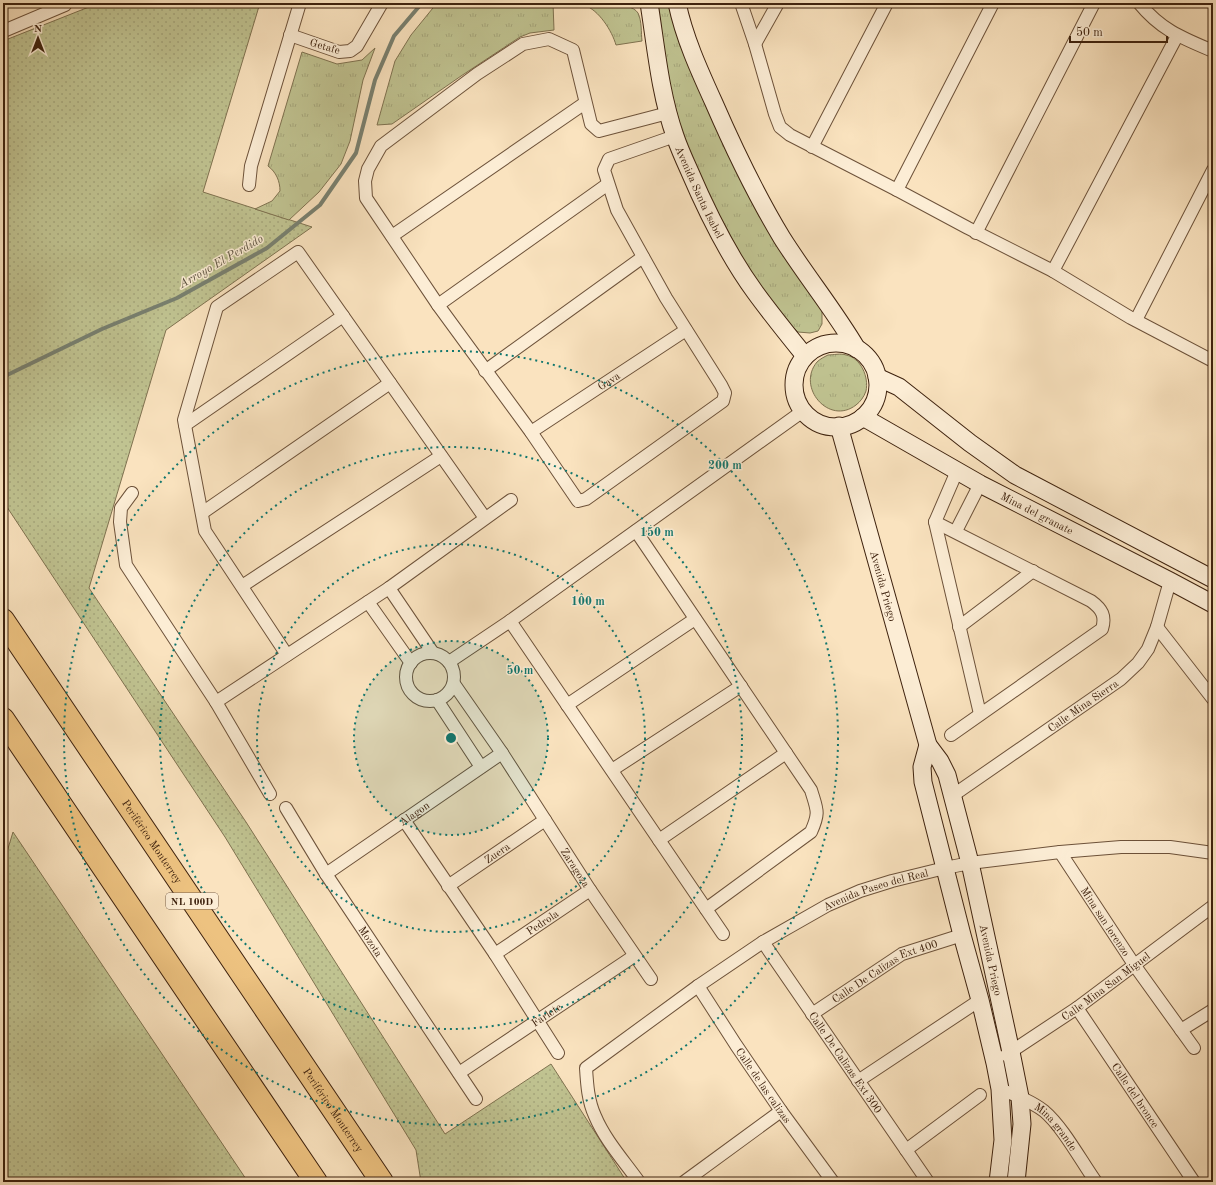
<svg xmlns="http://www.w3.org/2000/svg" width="1216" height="1185" viewBox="0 0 1216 1185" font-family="'Old Standard TT',serif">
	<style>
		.grass { fill: url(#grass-dots); stroke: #7f7250 }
		.park { fill: url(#park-tufts); stroke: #7f7250 }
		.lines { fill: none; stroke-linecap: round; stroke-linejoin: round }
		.stream { stroke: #788070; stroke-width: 4 }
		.street-casing { stroke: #6d523a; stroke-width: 14 }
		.secondary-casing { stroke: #3e220e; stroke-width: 19 }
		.highway-casing { stroke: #3e220e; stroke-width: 24 }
		.street { stroke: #fcedd5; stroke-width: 12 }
		.secondary { stroke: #fcedd5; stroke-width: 17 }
		.highway { stroke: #edc280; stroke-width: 22 }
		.ring { fill: none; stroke: #0f766e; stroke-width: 2; stroke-dasharray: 2 4 }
		.labels { text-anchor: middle; stroke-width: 3; stroke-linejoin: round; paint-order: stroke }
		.shield { fill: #fcedd5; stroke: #775f4a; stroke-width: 1 }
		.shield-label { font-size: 10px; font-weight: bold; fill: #3e220e }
		.street-label { font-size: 11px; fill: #3e220e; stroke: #fcedd5 }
		.water-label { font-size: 12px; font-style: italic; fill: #5b513f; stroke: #fcedd5 }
		.centre { fill: #0f766e; stroke: #fcedd5; stroke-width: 2 }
		.ring-label { font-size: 12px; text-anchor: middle; font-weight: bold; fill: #0f766e; stroke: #fcedd5; stroke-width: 3; stroke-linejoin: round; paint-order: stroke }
	</style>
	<defs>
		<pattern id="grass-dots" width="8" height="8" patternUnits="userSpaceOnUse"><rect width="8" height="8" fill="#c0c391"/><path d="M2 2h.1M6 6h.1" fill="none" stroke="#a6a77c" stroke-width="1.8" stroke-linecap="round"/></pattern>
		<pattern id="park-tufts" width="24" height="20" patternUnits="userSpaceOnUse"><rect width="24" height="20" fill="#c0c391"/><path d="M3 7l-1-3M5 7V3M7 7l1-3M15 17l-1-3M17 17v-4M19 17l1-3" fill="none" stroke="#a6a77c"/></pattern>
	</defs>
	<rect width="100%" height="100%" fill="#fae3bf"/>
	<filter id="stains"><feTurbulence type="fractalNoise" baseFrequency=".005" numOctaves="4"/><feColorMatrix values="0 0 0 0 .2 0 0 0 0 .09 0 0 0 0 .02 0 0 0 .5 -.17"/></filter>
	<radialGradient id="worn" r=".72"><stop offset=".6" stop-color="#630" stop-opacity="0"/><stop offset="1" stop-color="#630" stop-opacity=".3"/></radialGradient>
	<!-- grass -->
	<g class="grass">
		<polygon points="99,3 260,3 203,192 312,227 166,330 89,588 246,822 445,1134 551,1064 627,1182 421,1182 416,1150 225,837 3,501 3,41"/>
		<polygon points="13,832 248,1182 3,1182 3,865"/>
	</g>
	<!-- park -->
	<g class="park">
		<polygon points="437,3 553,3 554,30 530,33 520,37 461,76 392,124 377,125 395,61 411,35"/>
		<path d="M572,3c15,0 58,-3 66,10 4,8 3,20 4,28l-26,4c-4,-14 -17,-35 -32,-40 -3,-1 -8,-1 -12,-2z"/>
		<polygon points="658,3 669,3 711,116 728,155 822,310 822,324 818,331 810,333 798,332 790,324 771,301 745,263 700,179 682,133 671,90 663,46"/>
		<path d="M375,48l-12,32 -13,61 -9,23 -22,28 -30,28 -34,-11 17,-8 8,-10c0,-10 -4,-19 -12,-25l34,-114 35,12 25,-4z"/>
		<path d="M828,355c5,0 13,-2 18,0 15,3 23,22 20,36 -2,6 -6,11 -10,14 -27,21 -60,-18 -39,-43 3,-3 7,-5 11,-7z"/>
	</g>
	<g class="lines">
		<!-- stream -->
		<polyline class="stream" points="3,377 102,329 177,298 267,248 320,205 356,153 375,80 394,36 422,3"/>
		<defs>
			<g id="street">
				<polyline points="741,3 755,44 775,114 780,127 790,135 897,190 968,228 1053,271 1131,318 1213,361"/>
				<path d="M1139,3c22,27 43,35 74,48"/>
				<polyline points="3,29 6,30 65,5 66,3"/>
				<polyline points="290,35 339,52 350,51 357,46 382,3"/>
				<polyline points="755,44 778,3"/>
				<polyline points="668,113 599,131 591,124 573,50 549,39 523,44 477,74 381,146 368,169 365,181 366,198 438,305 531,432 578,501 586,499 723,401 725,393 721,385 666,298 617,210 604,170 609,159 675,136"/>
				<polyline points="812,147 887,3"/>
				<polyline points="249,185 251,166 300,3"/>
				<polyline points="897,190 993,3"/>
				<polyline points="976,233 1094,3"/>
				<polyline points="392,236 585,103"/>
				<polyline points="1053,271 1177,36"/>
				<polyline points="438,305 608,184"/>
				<polyline points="1136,320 1213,170"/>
				<polyline points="485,371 643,257"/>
				<polyline points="185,425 343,316"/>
				<path id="s1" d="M531,432l155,-102"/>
				<polyline points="957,471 935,522 980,714"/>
				<polyline points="132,493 121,508 120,522 126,565 216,702 270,794"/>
				<polyline points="202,513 390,383"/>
				<path d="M935,522l156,79c11,8 15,15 11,28l-151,106"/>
				<path d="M636,531l175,259c6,20 9,22 0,42l-105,77"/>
				<polyline points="956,531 980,484"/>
				<polyline points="242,586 441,456"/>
				<polyline points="389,588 433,653"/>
				<polyline points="368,602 411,663"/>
				<polyline points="510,621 723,934"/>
				<polyline points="959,627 1033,571"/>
				<polyline points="1157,627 1213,699"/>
				<circle cx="430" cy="677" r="24"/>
				<polyline points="287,655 205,531 184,420 217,307 298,252 485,518"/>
				<polyline points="449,662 510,621 803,411"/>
				<path id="s2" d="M454,684l48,69 88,137 61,89"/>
				<polyline points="437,700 481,767"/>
				<polyline points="216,702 389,588 511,500"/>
				<polyline points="567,705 695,619"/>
				<polyline points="612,770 741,686"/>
				<path id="s3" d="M952,796l169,-117 17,-16 10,-14 9,-22 13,-46"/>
				<path id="s4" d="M286,808l40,66 150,225"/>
				<polyline points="404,820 495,954 558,1053"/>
				<polyline points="659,840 786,753"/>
				<path id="s5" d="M1060,852l75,114 59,82"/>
				<path id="s6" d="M326,874l176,-121"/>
				<path id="s7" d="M448,886l97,-66"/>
				<path id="s8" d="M763,942l165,240"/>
				<path id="s9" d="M495,954l95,-64"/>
				<path id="s10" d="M698,986l38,59 45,66 52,71"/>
				<path id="s11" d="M1077,1008l117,174"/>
				<path id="s12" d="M812,1014l90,-60 60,-19"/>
				<polyline points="1181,1030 1213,1010"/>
				<path id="s13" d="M1006,1055l71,-47 136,-102"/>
				<path id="s14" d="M459,1073l175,-117"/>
				<polyline points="858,1081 980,1000"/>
				<path id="s15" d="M1000,1089c15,6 31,12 44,22 19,16 37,50 52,71"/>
				<polyline points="906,1150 980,1095"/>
				<path id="s16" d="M639,1182c-15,-21 -34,-42 -44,-66 -7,-15 -8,-32 -9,-48l112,-82 65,-44 65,-37 32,-14 32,-10 53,-13 25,-5 90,-11 61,-5h49l43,6"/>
				<polyline points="684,1182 781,1111"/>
			</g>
			<g id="secondary">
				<path id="s17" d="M649,3c7,44 11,91 26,133 4,12 9,23 14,34 18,42 39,85 66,122 16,22 33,43 50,64"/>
				<path d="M677,3c7,34 22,67 37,100 20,46 42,92 68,135 24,38 52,72 75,111"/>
				<circle cx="836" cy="385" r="42"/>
				<polyline points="877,377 899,387 970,443 1015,475 1213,579"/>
				<path id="s18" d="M863,417l117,67 190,97 43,23"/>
				<path id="s19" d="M839,426l89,319 12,16 7,14 23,88 41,189 9,45 2,27 -6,58"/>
				<polyline points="928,745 922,767 923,782 962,935 980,1000 995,1063 1000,1089 1003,1140 998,1182"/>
			</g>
			<g id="highway">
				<path id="s20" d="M3,620l379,562"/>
				<polyline points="3,719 316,1182"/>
			</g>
		</defs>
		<!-- street casing -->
		<use href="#street" class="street-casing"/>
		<!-- secondary casing -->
		<use href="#secondary" class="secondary-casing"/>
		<!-- highway casing -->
		<use href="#highway" class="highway-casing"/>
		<!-- street -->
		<use href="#street" class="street"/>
		<!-- secondary -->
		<use href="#secondary" class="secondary"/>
		<!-- highway -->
		<use href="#highway" class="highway"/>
	</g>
	<!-- distance rings -->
	<circle cx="451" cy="738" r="97" fill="#0f766e" fill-opacity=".12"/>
	<g class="ring">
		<circle cx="451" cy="738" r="97"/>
		<circle cx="451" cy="738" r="194"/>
		<circle cx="451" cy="738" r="291"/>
		<circle cx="451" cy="738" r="387"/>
	</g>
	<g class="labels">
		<!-- shield labels -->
		<rect class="shield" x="166" y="893" width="52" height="16" rx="3"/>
		<g class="shield-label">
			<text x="192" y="905">NL 100D</text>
		</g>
		<!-- street labels -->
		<g class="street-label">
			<text transform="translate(325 46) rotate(16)" y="4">Getafe</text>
			<text dy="4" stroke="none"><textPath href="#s17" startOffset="197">Avenida Santa Isabel</textPath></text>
			<text dy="4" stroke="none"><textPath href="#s1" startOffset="93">Gava</textPath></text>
			<text dy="4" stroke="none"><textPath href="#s18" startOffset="199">Mina del granate</textPath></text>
			<text dy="4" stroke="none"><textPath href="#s19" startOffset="166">Avenida Priego</textPath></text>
			<text dy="4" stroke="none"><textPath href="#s3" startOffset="159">Calle Mina Sierra</textPath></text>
			<text dy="4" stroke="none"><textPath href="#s6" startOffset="107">Alagon</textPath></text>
			<text dy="4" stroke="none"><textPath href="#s20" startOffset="267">Periférico Monterrey</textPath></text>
			<text dy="4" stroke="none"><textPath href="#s7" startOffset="59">Zuera</textPath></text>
			<text dy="4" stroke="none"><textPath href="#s2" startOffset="220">Zaragoza</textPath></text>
			<text dy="4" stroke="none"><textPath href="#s16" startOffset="471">Avenida Paseo del Real</textPath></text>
			<text dy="4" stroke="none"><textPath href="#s5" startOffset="83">Mina san lorenzo</textPath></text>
			<text dy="4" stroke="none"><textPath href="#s9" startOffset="57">Pedrola</textPath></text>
			<text dy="4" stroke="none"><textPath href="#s4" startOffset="158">Mozota</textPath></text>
			<text dy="4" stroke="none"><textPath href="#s19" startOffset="557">Avenida Priego</textPath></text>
			<text dy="4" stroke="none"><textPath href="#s12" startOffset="85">Calle De Calizas Ext 400</textPath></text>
			<text dy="4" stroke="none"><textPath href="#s13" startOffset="121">Calle Mina San Miguel</textPath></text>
			<text dy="4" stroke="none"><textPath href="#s14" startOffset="105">Farlete</textPath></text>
			<text dy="4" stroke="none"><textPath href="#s8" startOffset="146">Calle De Calizas Ext 300</textPath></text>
			<text dy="4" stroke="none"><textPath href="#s10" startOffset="119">Calle de las calizas</textPath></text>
			<text dy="4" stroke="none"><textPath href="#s11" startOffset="105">Calle del bronce</textPath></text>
			<text dy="4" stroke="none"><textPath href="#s20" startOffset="591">Periférico Monterrey</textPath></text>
			<text dy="4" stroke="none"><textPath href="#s15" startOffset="69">Mina grande</textPath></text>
		</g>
		<!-- water labels -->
		<g class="water-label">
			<text transform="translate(221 261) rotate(-30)" y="4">Arroyo El Perdido</text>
		</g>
	</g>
	<circle cx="451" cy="738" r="6" class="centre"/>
	<g class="ring-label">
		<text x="725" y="469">200 m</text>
		<text x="657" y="536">150 m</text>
		<text x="588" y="605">100 m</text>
		<text x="520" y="674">50 m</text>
	</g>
	<!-- margin -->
	<rect width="1216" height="1185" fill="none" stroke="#fae3bf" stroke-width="16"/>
	<rect x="4" y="4" width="1208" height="1177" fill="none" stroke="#3e220e" stroke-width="2"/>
	<rect x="8" y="8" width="1200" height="1169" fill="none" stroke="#3e220e"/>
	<!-- north arrow -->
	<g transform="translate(38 38)" stroke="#fcedd5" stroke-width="3" paint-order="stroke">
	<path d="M0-3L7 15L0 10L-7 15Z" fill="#3e220e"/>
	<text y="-6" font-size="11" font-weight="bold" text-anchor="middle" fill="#3e220e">N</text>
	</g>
	<!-- scale -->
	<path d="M1070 36v6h97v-6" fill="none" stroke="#3e220e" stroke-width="2"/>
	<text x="1076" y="36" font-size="12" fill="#3e220e" stroke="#fcedd5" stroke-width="3" paint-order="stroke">50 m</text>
	<rect width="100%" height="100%" filter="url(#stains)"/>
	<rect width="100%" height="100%" fill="url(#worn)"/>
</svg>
